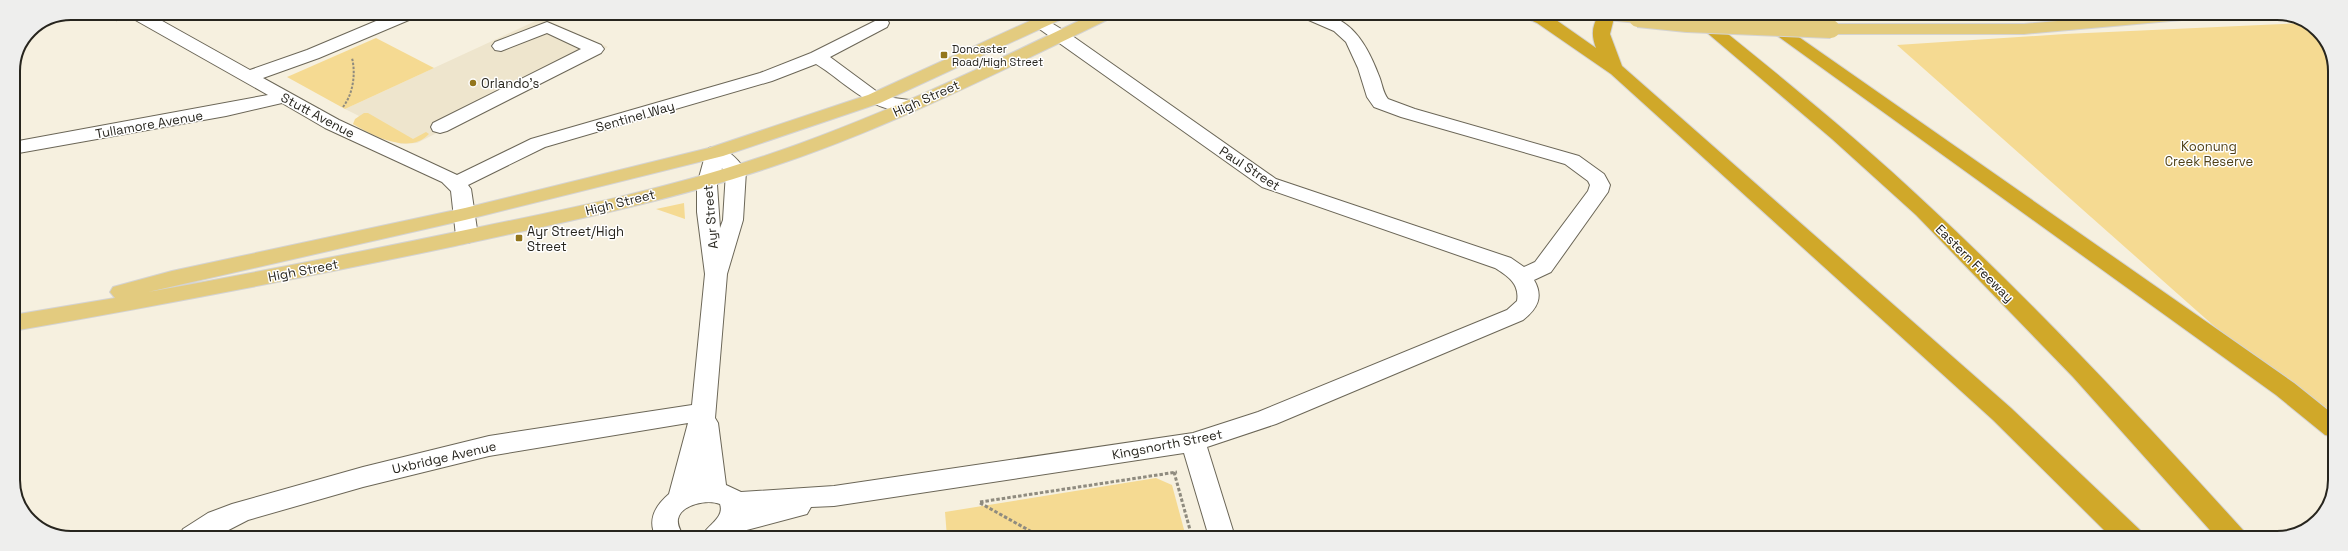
<svg xmlns="http://www.w3.org/2000/svg" width="2348" height="551" viewBox="0 0 2348 551" font-family="'Space Grotesk',sans-serif">
	<style>
		.built { fill: #eee5cd }
		.green { fill: #f5da92 }
		.lines { fill: none; stroke-linecap: round; stroke-linejoin: round }
		.minor-casing { stroke: #6b6657; stroke-width: 2 }
		.major-casing { stroke: #d4d3d2; stroke-width: 2 }
		.highway-casing { stroke: #d4d3d2; stroke-width: 2 }
		.path-far1 { stroke: #8f8b7f; stroke-width: 2; stroke-dasharray: 2.5 1.5; stroke-linecap: butt }
		.path { stroke: #8f8b7f; stroke-width: 3; stroke-dasharray: 3.5 2; stroke-linecap: butt }
		.minor { fill: #fff; fill-rule: evenodd }
		.major { fill: #e3cb7f; fill-rule: evenodd }
		.highway { fill: #d0a829; fill-rule: evenodd }
		.major-bridge-casing { stroke: #d4d3d2; stroke-width: 20; stroke-linecap: butt }
		.major-bridge { stroke: #e3cb7f; stroke-width: 18 }
		.poi-dot { fill: #93761d; stroke: #fff; stroke-width: 1.5 }
		.labels { text-anchor: middle; stroke-width: 3; stroke-linejoin: round; paint-order: stroke }
		.far-poi-label { font-size: 11px; fill: #27251e; stroke: #fff; text-anchor: start }
		.poi-label { font-size: 13px; fill: #27251e; stroke: #fff; text-anchor: start }
		.street-label { font-size: 13px; fill: #27251e; stroke: #fff }
		.park-label { font-size: 13px; fill: #4e3f14; stroke: #fff }
		.rim { fill: none; stroke: #27251e; stroke-width: 2 }
	</style>
	<rect width="100%" height="100%" fill="#f6f0df"/>
	<!-- built -->
	<polygon class="built" points="542,18 608,47 417,143 401,144 353,124 359,116 345,109"/>
	<!-- green -->
	<g class="green">
		<polygon points="2304,23 2321,33 2335,67 2334,417 2285,389 1897,45 2065,34"/>
		<polygon points="376,38 434,68 345,109 287,77"/>
		<path d="M364,113h4l45,26 13,-7 3,2c-19,21 -56,2 -76,-10l2,-5z"/>
		<polygon points="684,203 685,219 656,209"/>
		<polygon points="1156,478 1172,485 1186,537 947,537 945,512"/>
	</g>
	<g class="lines">
		<defs>
			<g id="minor">
				<path d="M128,13h20l102,57 57,-20 88,-37h23l-2,4 -97,41 -56,20 76,42 118,55 74,-36 229,-66 51,-20 70,-35 6,1 2,4 -2,4 -57,30 46,34 18,7 23,3 2,4 -2,4c-41,10 -71,-27 -101,-45l-44,17 -227,66 -77,38 3,4 7,47 -4,5 -7,2 -7,-2 -4,-5 -5,-45 -9,-9 -117,-54 -43,-25 -56,13 -213,38v-12l255,-47 -138,-78z"/>
				<path d="M1302,14c44,-5 63,25 77,62 3,7 4,17 9,23l27,10 164,47 25,18 6,11 -2,7 -57,80 -17,8c10,17 3,29 -11,40l-247,104 -69,23 28,90h-26l-25,-84 -350,53 -23,1 -4,7 -68,18 -6,5h-32c6,-12 24,-19 19,-33 -12,-5 -39,0 -42,15 -1,7 3,12 6,18h-28c-9,-17 -1,-31 13,-43l19,-71 -199,33 -126,31 -115,33 -33,17h-36l4,-8 25,-16 24,-9 131,-37 126,-31 203,-31 13,-131 -8,-62v-27l9,-33 3,-4c15,-4 29,11 37,23l-3,49 -16,54 -12,144 3,5 8,62 15,7 93,-6 359,-53 65,-21 249,-102 10,-9c3,-17 -9,-25 -22,-33l-233,-81 -231,-164 2,-4h12l26,16 205,144 235,79 13,9 11,-5 53,-71 2,-6 -2,-4 -23,-17 -164,-47 -27,-10 -7,-10 -9,-29 -12,-26 -12,-11 -30,-13zM722,168l4,4 -3,48 -3,8 -3,-43z"/>
				<polygon points="547,22 601,45 604,49 601,53 447,131 440,133 433,131 431,127 433,123 581,49 547,33 501,51 495,50 492,46 495,42"/>
			</g>
			<g id="major">
				<path d="M1045,14h21l-2,4 -184,85 -157,53 -258,64 -317,72c111,-20 222,-42 332,-65 93,-19 185,-38 275,-68 117,-38 228,-92 338,-145h20l-2,4c-112,54 -224,111 -343,150 -102,34 -208,55 -313,78 -147,31 -294,59 -442,85v-16l102,-17 -5,-6 3,-5 59,-16 293,-63 244,-60 159,-53z"/>
				<polygon points="1588,14 1641,14 1646,18 1644,22 1638,23 1596,19 1590,18"/>
				<polygon points="2136,14 2201,14 2199,18 2193,19 2024,34 1831,34 1825,33 1823,29 1825,25 1831,24 2024,24"/>
			</g>
			<g id="highway">
				<path d="M1524,14l25,1 47,33c-5,-13 -4,-22 3,-34h16l-5,20 12,32 389,342 129,122 4,8h-32l-119,-118 -382,-346 -74,-51 -11,-5z"/>
				<path d="M1685,14h18c77,62 154,124 226,192 110,102 213,213 314,324l4,8h-30l-144,-161 -157,-162 -84,-76z"/>
				<polygon points="1747,14 1766,14 2294,383 2334,415 2334,437 2325,435 2276,395"/>
			</g>
		</defs>
		<!-- minor casing -->
		<use href="#minor" class="minor-casing"/>
		<!-- major casing -->
		<use href="#major" class="major-casing"/>
		<!-- highway casing -->
		<use href="#highway" class="highway-casing"/>
		<!-- path-far1 -->
		<g class="path-far1">
			<polyline points="103,13 117,21"/>
			<polyline points="637,13 639,17 656,19 676,13"/>
			<path d="M343,107c10,-13 13,-33 9,-49"/>
		</g>
		<!-- path -->
		<g class="path">
			<polyline points="1174,472 1192,537"/>
			<polyline points="980,502 1177,472"/>
			<polyline points="980,503 1041,537"/>
		</g>
		<!-- minor -->
		<use href="#minor" class="minor"/>
		<!-- major -->
		<use href="#major" class="major"/>
		<!-- highway -->
		<use href="#highway" class="highway"/>
		<defs>
			<polyline id="major-bridge" points="1638,18 1687,23 1831,29"/>
		</defs>
		<!-- major-bridge casing -->
		<use href="#major-bridge" class="major-bridge-casing"/>
		<!-- major-bridge -->
		<use href="#major-bridge" class="major-bridge"/>
	</g>
	<!-- markers -->
	<g class="poi-dot">
		<rect x="940" y="51" width="8" height="8" rx="2"/>
		<circle cx="473" cy="83" r="4"/>
		<rect x="515" y="234" width="8" height="8" rx="2"/>
	</g>
	<g class="labels">
		<!-- far-poi labels -->
		<g class="far-poi-label">
			<text x="952" y="53">Doncaster<tspan x="952" dy="13">Road/High Street</tspan></text>
		</g>
		<!-- poi labels -->
		<g class="poi-label">
			<text x="481" y="88">Orlando's</text>
			<text x="527" y="236">Ayr Street/High<tspan x="527" dy="15">Street</tspan></text>
		</g>
		<!-- street labels -->
		<g class="street-label">
			<text transform="translate(926 98) rotate(-24)" y="5">High Street</text>
			<text transform="translate(318 115) rotate(28)" y="5">Stutt Avenue</text>
			<text transform="translate(635 116) rotate(-16)" y="5">Sentinel Way</text>
			<text transform="translate(149 124) rotate(-10)" y="5">Tullamore Avenue</text>
			<text transform="translate(1250 168) rotate(33)" y="5">Paul Street</text>
			<text transform="translate(620 202) rotate(-14)" y="5">High Street</text>
			<text transform="translate(710 217) rotate(-95)" y="5">Ayr Street</text>
			<text transform="translate(1975 263) rotate(45)" y="5">Eastern Freeway</text>
			<text transform="translate(303 270) rotate(-11)" y="5">High Street</text>
			<text transform="translate(1167 444) rotate(-11)" y="5">Kingsnorth Street</text>
			<text transform="translate(444 457) rotate(-13)" y="5">Uxbridge Avenue</text>
		</g>
		<!-- park labels -->
		<g class="park-label">
			<text x="2209" y="151">Koonung<tspan x="2209" dy="15">Creek Reserve</tspan></text>
		</g>
	</g>
	<!-- crop -->
	<path d="M0 0H2348V551H0ZM71 20H2277A51 51 0 0 1 2328 71V480A51 51 0 0 1 2277 531H71A51 51 0 0 1 20 480V71A51 51 0 0 1 71 20Z" fill="#eeeeed" fill-rule="evenodd"/>
	<path class="rim" d="M71 20H2277A51 51 0 0 1 2328 71V480A51 51 0 0 1 2277 531H71A51 51 0 0 1 20 480V71A51 51 0 0 1 71 20Z"/>
</svg>
